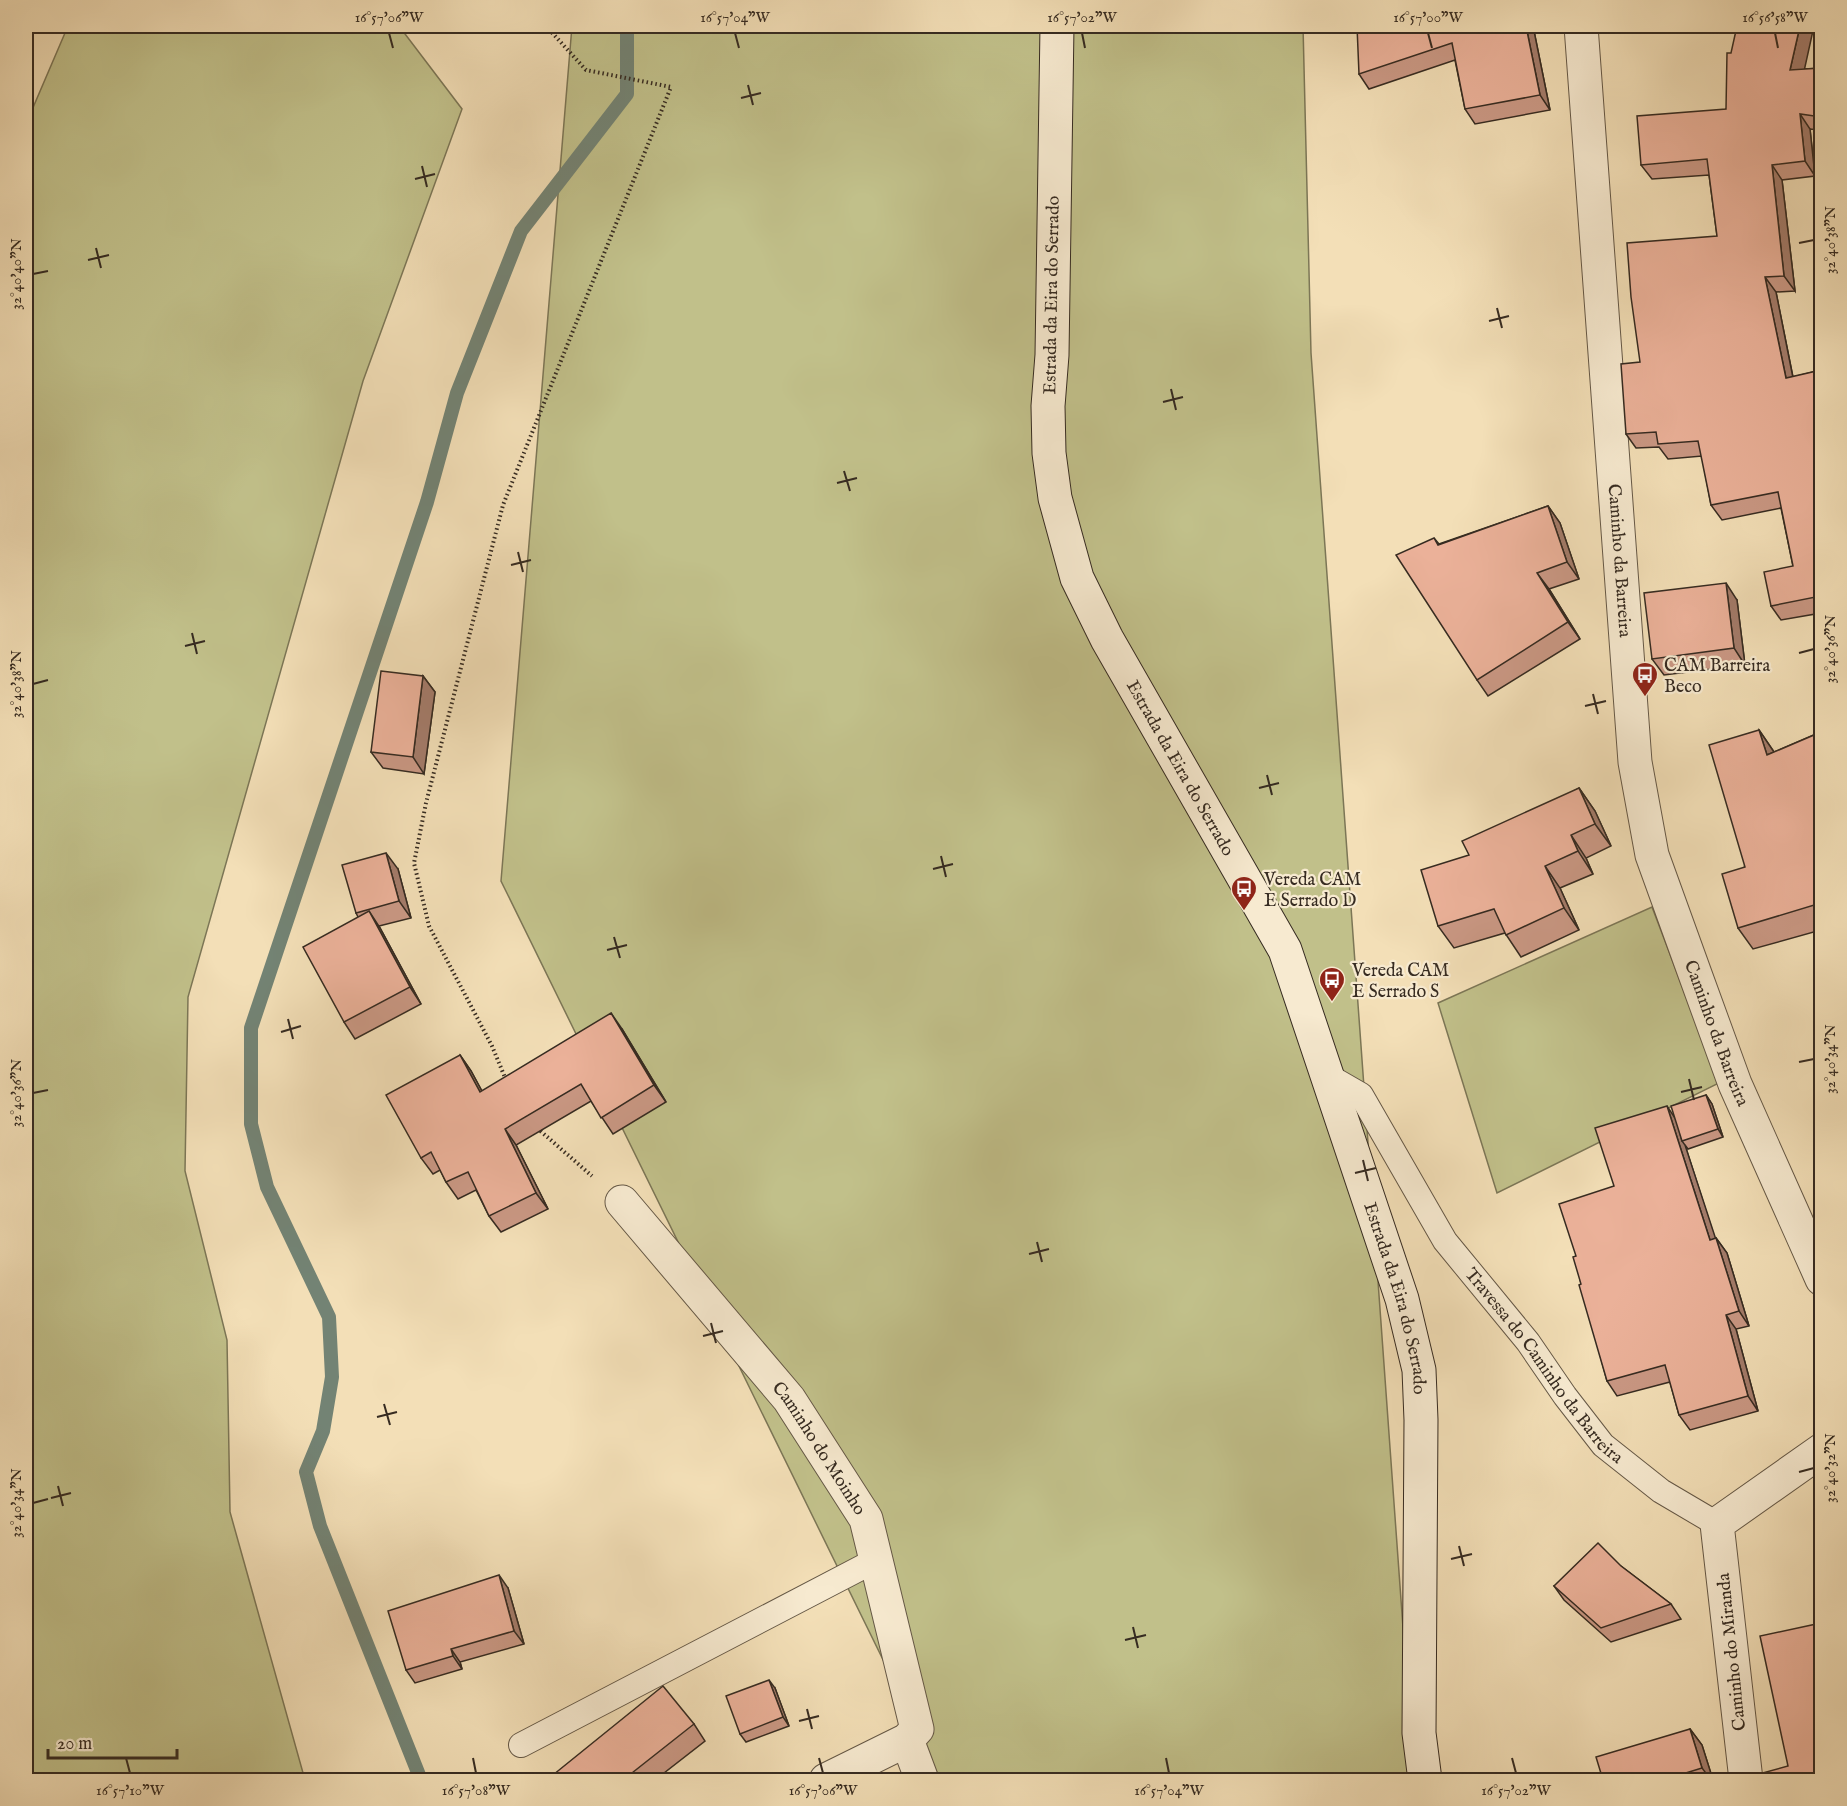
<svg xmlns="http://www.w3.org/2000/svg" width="1847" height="1806" viewBox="0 0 1847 1806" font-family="'IM FELL English',serif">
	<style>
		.green { fill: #c1c08a; stroke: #7c7656; stroke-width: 1.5 }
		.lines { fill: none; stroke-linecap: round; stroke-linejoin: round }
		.stream { stroke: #738374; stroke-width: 14 }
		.lane-casing { stroke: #655846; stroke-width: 26 }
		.street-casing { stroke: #655846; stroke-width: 35 }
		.secondary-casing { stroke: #362b21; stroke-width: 35 }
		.path { stroke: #362b21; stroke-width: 4; stroke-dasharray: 1.5 3; stroke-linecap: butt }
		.lane { stroke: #f7ead0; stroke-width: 24 }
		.street { stroke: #f7ead0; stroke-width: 33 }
		.secondary { stroke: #f7ead0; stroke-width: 33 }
		.wall { fill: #ca9884; stroke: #362b21; stroke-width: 1.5 }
		.shaded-wall { fill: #a47c6b; stroke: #362b21; stroke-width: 1.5 }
		.building { fill: #ebb199; stroke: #362b21; stroke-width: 1.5 }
		.ticks { fill: none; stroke: #362b21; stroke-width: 2 }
		.labels { text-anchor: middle; stroke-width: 4.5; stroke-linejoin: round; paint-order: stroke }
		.street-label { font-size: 18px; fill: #362b21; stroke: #f7ead0 }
		.poi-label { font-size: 18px; fill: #362b21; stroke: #f7ead0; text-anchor: start }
		.neatline { fill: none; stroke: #362b21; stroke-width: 2 }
		.ticks-label { font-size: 15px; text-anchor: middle; fill: #362b21 }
	</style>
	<rect width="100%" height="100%" fill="#f3dfb7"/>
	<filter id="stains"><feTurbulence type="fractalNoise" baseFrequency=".00333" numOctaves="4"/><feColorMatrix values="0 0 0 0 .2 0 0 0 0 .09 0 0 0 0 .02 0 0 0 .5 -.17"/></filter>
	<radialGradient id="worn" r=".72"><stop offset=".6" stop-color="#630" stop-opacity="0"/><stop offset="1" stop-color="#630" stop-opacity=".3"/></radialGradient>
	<!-- green -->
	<g class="green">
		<polygon points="68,26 399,26 462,109 363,381 188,997 185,1171 227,1340 230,1512 305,1780 26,1780 26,124"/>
		<polygon points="572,26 1303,26 1311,353 1414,1780 934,1780 917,1729 501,881"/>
		<polygon points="1652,907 1719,1083 1497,1193 1438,1003"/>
	</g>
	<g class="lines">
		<!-- stream -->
		<polyline class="stream" points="421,1780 320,1526 306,1472 323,1431 332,1377 329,1317 267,1187 251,1124 251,1028 427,502 457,393 521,231 627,94 627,26"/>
		<defs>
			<g id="lane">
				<path id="s1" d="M1328,1076l33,19 84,146 83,101 37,54 38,49 58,46 56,33"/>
				<polyline points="521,1745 876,1560"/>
			</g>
			<g id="street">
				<path id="s2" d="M1581,26l54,736 17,93 43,119 40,110 87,195"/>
				<path id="s3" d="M622,1202l167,197 77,120 51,210 -10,11 -81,40"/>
				<polyline points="907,1740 922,1780"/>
				<polyline points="1746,1780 1717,1524 1822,1450"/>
			</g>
			<g id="secondary">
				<path id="s4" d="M1057,26l-5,329 -4,51 1,47 6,45 22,80 30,61 178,311 117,349 17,71 2,50 -2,313 6,47"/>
			</g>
		</defs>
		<!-- lane casing -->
		<use href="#lane" class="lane-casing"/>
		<!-- street casing -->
		<use href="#street" class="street-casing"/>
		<!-- secondary casing -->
		<use href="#secondary" class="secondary-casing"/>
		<!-- path -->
		<g class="path">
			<polyline points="506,1080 492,1046 429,926 414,863 426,803 503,505 671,87 586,70 546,26"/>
			<polyline points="537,1128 592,1176"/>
		</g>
		<!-- lane -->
		<use href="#lane" class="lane"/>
		<!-- street -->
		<use href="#street" class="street"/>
		<!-- secondary -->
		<use href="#secondary" class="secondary"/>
	</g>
	<!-- wall -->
	<g class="wall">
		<polygon points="1394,26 1533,26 1550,110 1475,124 1465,109 1455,60 1369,89 1359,74"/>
		<polygon points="1821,68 1821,130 1810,129 1815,176 1782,180 1795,291 1776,292 1793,377 1821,370 1821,613 1781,620 1771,606 1793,566 1781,508 1722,520 1711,505 1702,456 1668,459 1659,447 1636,448 1626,434 1640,362 1717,236 1709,175 1652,179 1641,165 1726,109 1804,69"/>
		<polygon points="1548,506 1560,523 1579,579 1549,589 1580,639 1488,696 1477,680 1434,538 1439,544"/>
		<polygon points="1737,600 1745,665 1664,675 1652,659"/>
		<polygon points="423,676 435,692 424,774 383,768 371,752"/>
		<polygon points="1759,730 1774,752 1821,732 1821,930 1753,949 1738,928"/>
		<polygon points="1579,788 1595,811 1611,846 1586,858 1593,874 1560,888 1579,930 1521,957 1505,933 1454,948 1438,926 1469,855"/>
		<polygon points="398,869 411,918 379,926 421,1004 355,1039 344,1022 358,917 356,913"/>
		<polygon points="622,1029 666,1102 613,1134 591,1101 516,1145 548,1209 501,1232 489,1216 476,1190 458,1199 446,1182 440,1170 433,1174 421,1158 460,1055 471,1071 482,1091"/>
		<polygon points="1706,1095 1712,1104 1723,1137 1688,1149 1685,1145 1715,1239 1716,1238 1727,1253 1749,1326 1736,1329 1758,1411 1690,1430 1679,1415 1670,1382 1617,1396 1607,1381 1581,1284 1576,1256 1614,1186 1674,1117"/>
		<polygon points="1621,1566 1671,1604 1681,1619 1611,1642 1564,1600 1554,1586"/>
		<polygon points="508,1588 524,1644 460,1662 462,1669 415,1683 406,1670"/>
		<polygon points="775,1688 789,1726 746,1742 740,1734"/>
		<polygon points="694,1724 705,1741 655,1780 549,1780"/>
		<polygon points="1690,1729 1702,1745 1713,1780 1603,1780"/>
	</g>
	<!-- shaded-wall -->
	<g class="shaded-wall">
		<polygon points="1526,26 1533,26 1550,110 1540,95"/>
		<polygon points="1800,26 1814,26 1801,85 1790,70"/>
		<polygon points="1800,114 1810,129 1815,176 1805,161"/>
		<polygon points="1772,165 1782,180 1795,291 1784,276"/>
		<polygon points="1765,277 1776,292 1796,393 1786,378"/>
		<polygon points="1548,506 1560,523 1579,579 1567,562"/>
		<polygon points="1537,573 1549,589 1580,639 1568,622"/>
		<polygon points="1726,583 1737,600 1745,665 1734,648"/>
		<polygon points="423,676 435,692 424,774 413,757"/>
		<polygon points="1759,730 1774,752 1767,755"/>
		<polygon points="1579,788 1595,811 1611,846 1595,824"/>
		<polygon points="1571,835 1586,858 1593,874 1578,851"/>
		<polygon points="386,853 398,869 411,918 399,901"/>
		<polygon points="1545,866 1560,888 1579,930 1564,908"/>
		<polygon points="369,911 380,928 421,1004 410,987"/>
		<polygon points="611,1013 622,1029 666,1102 654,1085"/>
		<polygon points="460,1055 471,1071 491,1108 480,1092"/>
		<polygon points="1706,1095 1712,1104 1723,1137 1718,1129"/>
		<polygon points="1667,1106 1677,1121 1682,1141 1685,1145 1721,1255 1710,1240"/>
		<polygon points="505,1129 516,1145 548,1209 536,1193"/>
		<polygon points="1716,1238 1727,1253 1749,1326 1739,1311"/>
		<polygon points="1726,1315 1736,1329 1758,1411 1748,1396"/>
		<polygon points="499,1575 508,1588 524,1644 514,1631"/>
		<polygon points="451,1649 460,1662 462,1669 453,1656"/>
		<polygon points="769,1680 775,1688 789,1726 783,1717"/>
		<polygon points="1690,1729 1702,1745 1713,1780 1711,1780 1702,1768"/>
	</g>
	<!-- building -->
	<g class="building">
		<polygon points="1357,26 1526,26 1540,95 1465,109 1452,43 1359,74"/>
		<polygon points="1737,26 1800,26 1790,70 1821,68 1821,117 1800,114 1805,161 1772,165 1784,276 1765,277 1786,378 1821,370 1821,596 1771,606 1764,572 1793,566 1778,492 1711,505 1698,441 1658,444 1656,432 1626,434 1621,364 1640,362 1631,297 1627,243 1717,236 1707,159 1641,165 1637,116 1726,109 1727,53 1731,53"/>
		<polygon points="1548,506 1567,562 1537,573 1568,622 1477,680 1396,555 1434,538 1438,545"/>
		<polygon points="1726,583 1734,648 1652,659 1644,593"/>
		<polygon points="381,671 423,676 413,757 371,752"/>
		<polygon points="1759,730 1767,755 1821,732 1821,903 1738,928 1722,874 1745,867 1709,745"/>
		<polygon points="1579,788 1595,824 1571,835 1578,851 1545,866 1564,908 1506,935 1494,909 1438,926 1421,870 1469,855 1462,841"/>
		<polygon points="386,853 399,901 356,913 342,865"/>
		<polygon points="369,911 410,987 344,1022 303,947"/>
		<polygon points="611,1013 654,1085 601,1118 581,1084 505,1129 536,1193 489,1216 468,1172 446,1182 431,1152 421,1158 386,1095 460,1055 480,1092"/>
		<polygon points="1706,1095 1718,1129 1682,1141 1671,1106"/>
		<polygon points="1667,1106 1710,1240 1716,1238 1739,1311 1726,1315 1748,1396 1679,1415 1665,1365 1607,1381 1579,1285 1581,1284 1573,1257 1576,1256 1559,1204 1614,1186 1595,1128"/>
		<polygon points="1598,1543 1621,1566 1671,1604 1601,1628 1554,1586"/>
		<polygon points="499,1575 514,1631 451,1649 453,1656 406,1670 388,1611"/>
		<polygon points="1821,1623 1821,1780 1737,1780 1788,1766 1760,1636"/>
		<polygon points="769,1680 783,1717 740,1734 726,1696"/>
		<polygon points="663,1686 694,1724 623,1780 549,1780 548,1779"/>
		<polygon points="1690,1729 1702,1768 1663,1780 1603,1780 1596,1757"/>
	</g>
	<!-- ticks -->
	<path class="ticks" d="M389,33l4,15M735,33l4,15M1082,33l3,15M1428,33l4,15M1775,33l3,15M748,85l5,20M741,98l20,-5M422,166l5,21M415,179l20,-5M1799,243l15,-3M96,248l5,20M88,260l21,-5M33,274l15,-3M1497,308l5,20M1489,321l20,-5M1171,389l5,21M1163,402l20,-5M844,471l6,20M837,483l20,-5M518,552l5,20M511,565l20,-5M192,633l5,21M185,646l20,-5M1799,653l15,-4M33,684l15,-4M1593,694l5,20M1585,706l21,-5M1267,775l5,20M1259,788l20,-5M941,856l5,21M933,869l20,-5M614,937l6,21M607,950l20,-5M288,1019l5,20M281,1032l20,-6M1799,1062l15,-3M1689,1079l5,21M1681,1092l21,-5M33,1093l15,-3M1363,1160l5,21M1355,1173l21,-5M1037,1242l5,20M1029,1254l20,-5M711,1323l5,20M703,1336l20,-5M384,1404l6,21M377,1417l20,-5M1799,1472l15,-4M58,1486l5,20M51,1498l20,-5M33,1503l15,-4M1459,1546l5,20M1451,1559l21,-5M1133,1627l5,21M1125,1640l21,-5M807,1709l5,20M799,1721l20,-5M126,1758l4,15M473,1758l3,15M819,1758l4,15M1166,1758l3,15M1512,1758l4,15"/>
	<!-- icons -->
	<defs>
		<symbol id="bus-pin" viewBox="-11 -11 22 30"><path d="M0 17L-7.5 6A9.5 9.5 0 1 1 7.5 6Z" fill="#8f2418" stroke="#f7ead0"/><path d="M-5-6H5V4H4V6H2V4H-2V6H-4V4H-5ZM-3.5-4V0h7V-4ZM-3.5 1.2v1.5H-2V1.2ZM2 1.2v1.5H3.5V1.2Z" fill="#fff"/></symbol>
	</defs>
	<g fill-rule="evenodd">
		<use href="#bus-pin" x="1630" y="660" width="30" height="40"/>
		<use href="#bus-pin" x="1229" y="874" width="30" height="40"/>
		<use href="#bus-pin" x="1317" y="965" width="30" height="40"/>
	</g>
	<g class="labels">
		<!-- street labels -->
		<g class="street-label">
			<text transform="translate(1051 295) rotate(-89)" y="6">Estrada da Eira do Serrado</text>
			<text dy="6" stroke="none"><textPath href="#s2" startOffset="536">Caminho da Barreira</textPath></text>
			<text dy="6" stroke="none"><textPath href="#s4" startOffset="772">Estrada da Eira do Serrado</textPath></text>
			<text dy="6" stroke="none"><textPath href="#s2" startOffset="1022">Caminho da Barreira</textPath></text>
			<text dy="6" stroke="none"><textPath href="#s4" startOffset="1348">Estrada da Eira do Serrado</textPath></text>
			<text dy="6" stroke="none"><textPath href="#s1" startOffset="366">Travessa do Caminho da Barreira</textPath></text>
			<text dy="6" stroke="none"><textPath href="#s3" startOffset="316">Caminho do Moinho</textPath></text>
			<text transform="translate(1731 1652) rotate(-96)" y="6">Caminho do Miranda</text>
		</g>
		<!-- poi labels -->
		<g class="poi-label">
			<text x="1664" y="671">CAM Barreira<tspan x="1664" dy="21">Beco</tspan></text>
			<text x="1264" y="885">Vereda CAM<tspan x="1264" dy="21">E Serrado D</tspan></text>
			<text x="1352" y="976">Vereda CAM<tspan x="1352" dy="21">E Serrado S</tspan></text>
		</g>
	</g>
	<!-- margin -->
	<rect width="1847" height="1806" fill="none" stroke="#f3dfb7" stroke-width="66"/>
	<!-- scale -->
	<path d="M48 1749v9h129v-9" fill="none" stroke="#362b21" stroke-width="3"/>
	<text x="57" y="1749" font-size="18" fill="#362b21" stroke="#f7ead0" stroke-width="4.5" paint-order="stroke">20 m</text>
	<rect x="33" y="33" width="1781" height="1740" class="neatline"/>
	<g class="ticks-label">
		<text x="389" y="22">16°57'06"W</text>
		<text x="735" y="22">16°57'04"W</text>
		<text x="1082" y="22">16°57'02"W</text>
		<text x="1428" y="22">16°57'00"W</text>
		<text x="1775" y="22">16°56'58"W</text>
		<text transform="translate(1830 240) rotate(-90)" y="5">32°40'38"N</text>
		<text transform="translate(16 274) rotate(-90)" y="5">32°40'40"N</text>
		<text transform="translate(1830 649) rotate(-90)" y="5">32°40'36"N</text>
		<text transform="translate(16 684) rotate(-90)" y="5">32°40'38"N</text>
		<text transform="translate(1830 1059) rotate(-90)" y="5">32°40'34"N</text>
		<text transform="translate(16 1093) rotate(-90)" y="5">32°40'36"N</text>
		<text transform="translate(1830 1468) rotate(-90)" y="5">32°40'32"N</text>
		<text transform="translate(16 1503) rotate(-90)" y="5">32°40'34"N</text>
		<text x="130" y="1795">16°57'10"W</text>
		<text x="476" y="1795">16°57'08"W</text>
		<text x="823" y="1795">16°57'06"W</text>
		<text x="1169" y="1795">16°57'04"W</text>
		<text x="1516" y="1795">16°57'02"W</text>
	</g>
	<rect width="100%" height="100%" filter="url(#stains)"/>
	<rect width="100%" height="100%" fill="url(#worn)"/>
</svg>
